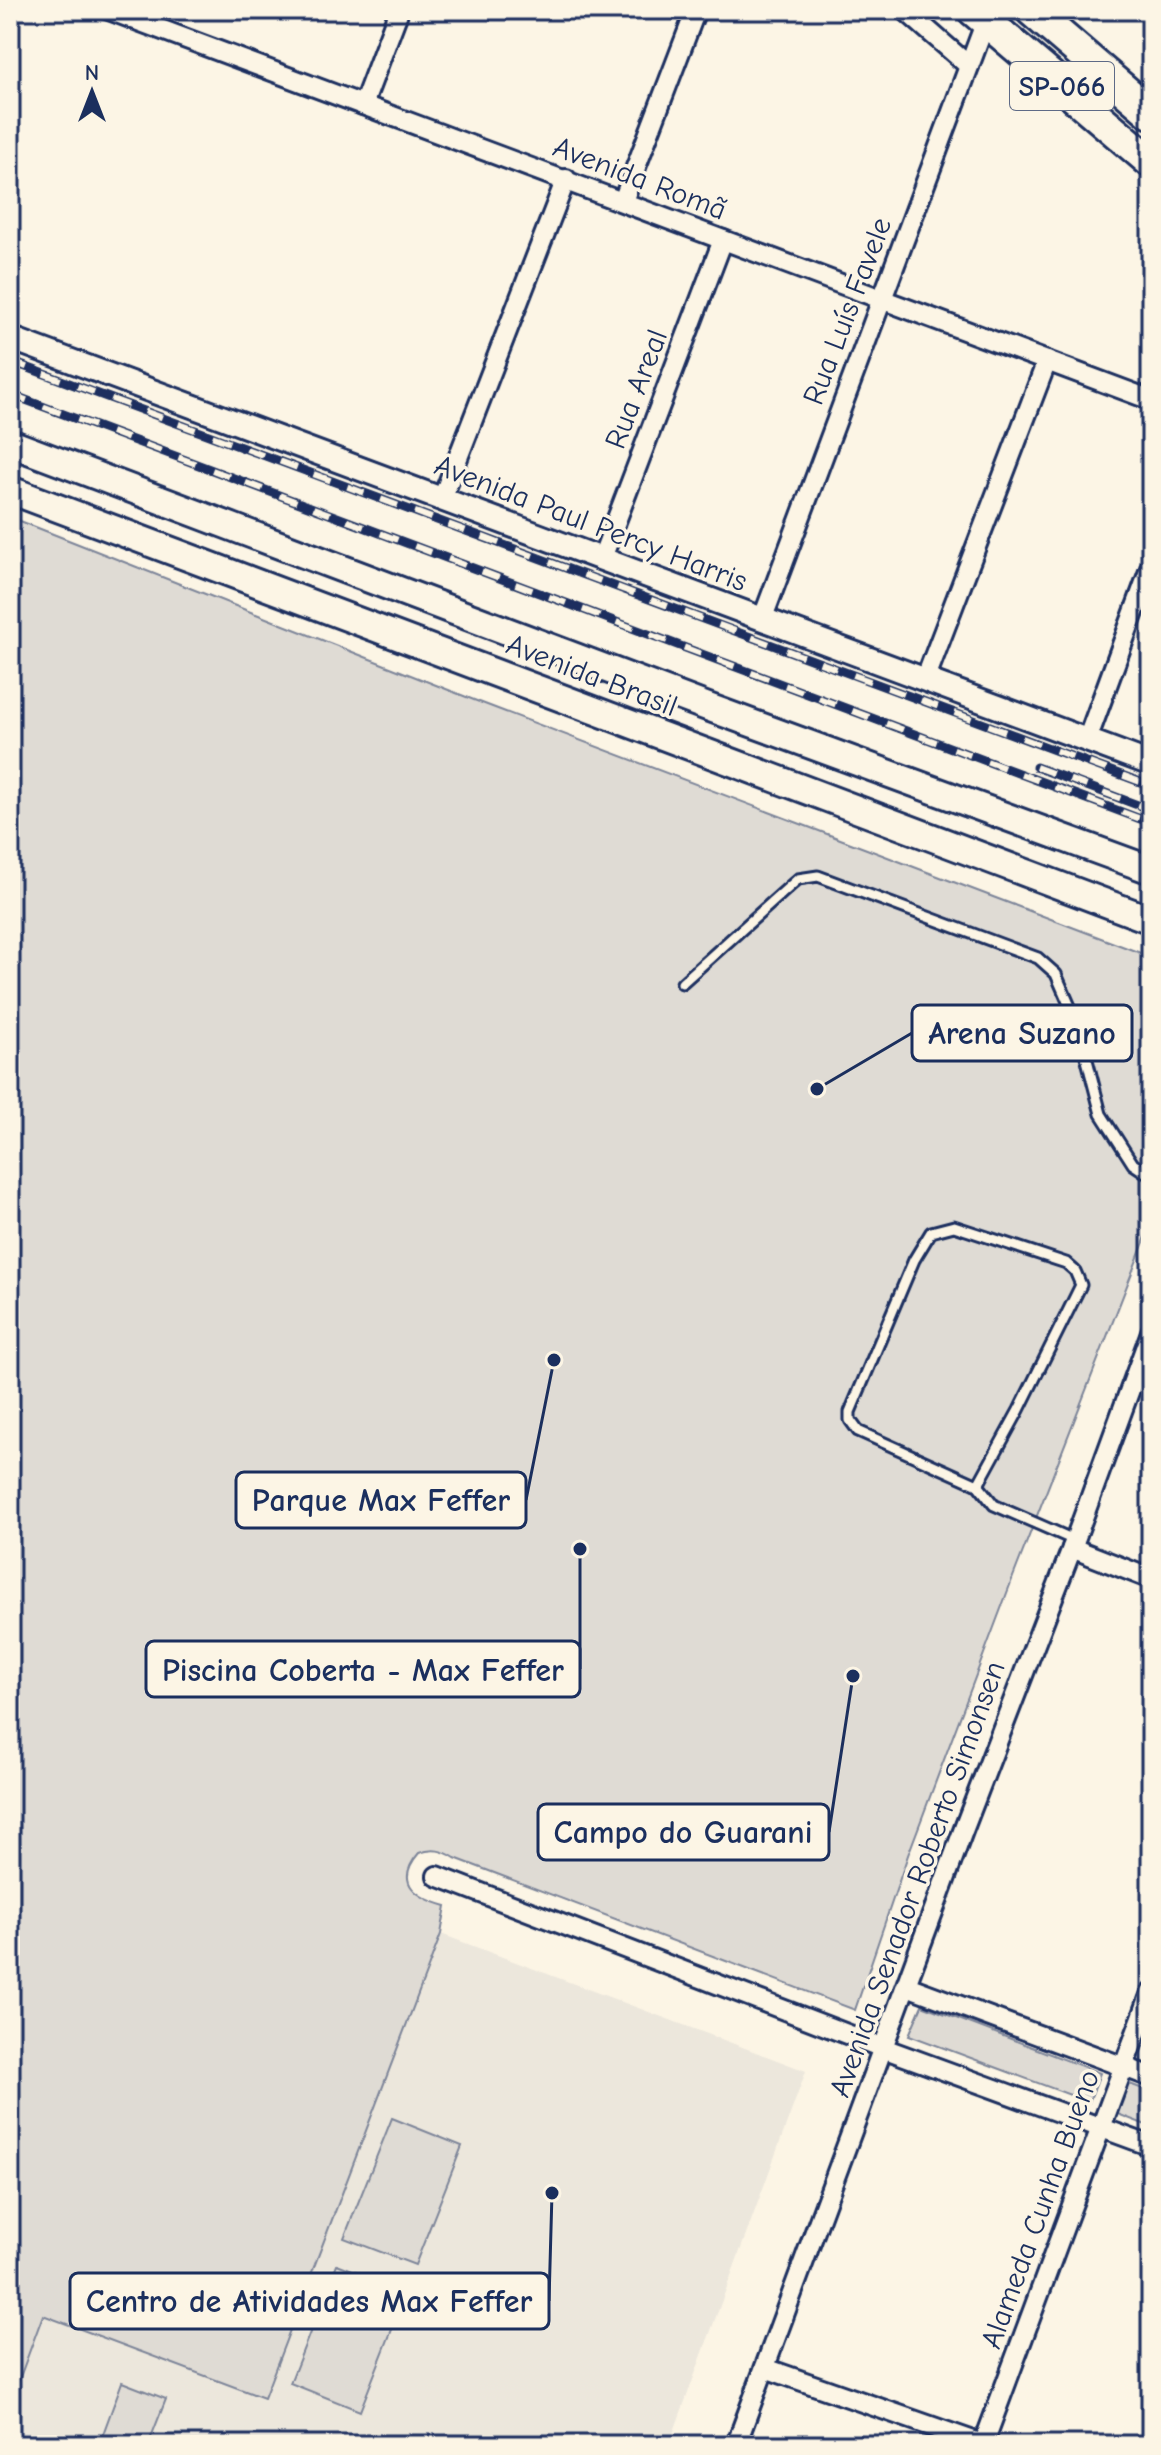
<svg xmlns="http://www.w3.org/2000/svg" width="1161" height="2455" viewBox="0 0 1161 2455" font-family="'Comic Neue',sans-serif">
	<style>
		.built { fill: #ece7dc }
		.green { fill: #dfdbd4; stroke: #7d8599; stroke-width: 2 }
		.lines { fill: none; stroke-linecap: round; stroke-linejoin: round }
		.service-casing { stroke: #1b2f5e; stroke-width: 15 }
		.minor-casing { stroke: #1b2f5e; stroke-width: 24 }
		.tertiary-casing { stroke: #1b2f5e; stroke-width: 28 }
		.secondary-casing { stroke: #1b2f5e; stroke-width: 32 }
		.trunk-casing { stroke: #1b2f5e; stroke-width: 36 }
		.service { stroke: #fcf5e5; stroke-width: 9 }
		.minor { stroke: #fcf5e5; stroke-width: 18 }
		.tertiary { stroke: #fcf5e5; stroke-width: 22 }
		.secondary { stroke: #fcf5e5; stroke-width: 26 }
		.trunk { stroke: #fcf5e5; stroke-width: 30 }
		.rail-casing { stroke: #1b2f5e; stroke-width: 9 }
		.rail { stroke: #fcf5e5; stroke-width: 6; stroke-dasharray: 18; stroke-linecap: butt }
		.labels { text-anchor: middle; stroke-width: 7; stroke-linejoin: round; paint-order: stroke }
		.shield { fill: #fcf5e5; stroke: #5e6a86; stroke-width: 2 }
		.shield-label { font-size: 28px; font-weight: bold; fill: #1b2f5e }
		.street-label { font-size: 30px; fill: #1b2f5e; stroke: #fcf5e5 }
		.leader { fill: none; stroke: #1b2f5e; stroke-width: 3 }
		.callout-dot { fill: #1b2f5e; stroke: #fcf5e5; stroke-width: 3 }
		.callout { fill: #fcf5e5; stroke: #1b2f5e; stroke-width: 3 }
		.callout-label { font-size: 32px; text-anchor: middle; font-weight: bold; fill: #1b2f5e }
	</style>
	<rect width="100%" height="100%" fill="#fcf5e5"/>
	<filter id="ink" filterUnits="userSpaceOnUse"><feTurbulence type="fractalNoise" baseFrequency=".0125" numOctaves="2"/><feDisplacementMap in="SourceGraphic" scale="16" xChannelSelector="R" yChannelSelector="G"/><feConvolveMatrix kernelMatrix="1 2 1 2 8 2 1 2 1" color-interpolation-filters="sRGB"/></filter>
	<g filter="url(#ink)">
		<!-- built -->
		<polygon class="built" points="441,1934 806,2071 669,2445 10,2445 10,2404 42,2315 264,2398"/>
		<!-- green -->
		<g class="green">
			<path d="M10,517l464,183 677,257v267l-138,353 -105,278 -53,155 -400,-152c-12,-8 -22,-10 -36,-5 -26,30 -2,45 27,53l-5,28 -177,464 -221,-83 -33,89z"/>
			<polygon points="922,2005 1100,2073 1089,2102 909,2035"/>
			<polygon points="1127,2083 1151,2092 1151,2127 1115,2113"/>
			<polygon points="392,2118 462,2146 415,2265 344,2238"/>
			<polygon points="337,2264 407,2291 360,2411 290,2383"/>
			<polygon points="122,2382 166,2399 148,2445 99,2445"/>
		</g>
		<g class="lines">
			<defs>
				<g id="service">
					<polyline points="682,983 798,879 818,876 1038,958 1056,974 1078,1025 1101,1114 1133,1164 1151,1176"/>
					<polygon points="954,1226 1066,1263 1075,1271 1081,1285 1019,1410 978,1485 858,1431 850,1420 850,1412 914,1260 931,1232"/>
					<polyline points="978,1485 994,1505 1074,1540"/>
				</g>
				<g id="minor">
					<polyline points="109,10 1151,400"/>
					<polyline points="905,10 969,66"/>
					<polyline points="363,105 399,10"/>
					<polyline points="623,201 696,10"/>
					<polyline points="442,499 566,179"/>
					<polyline points="602,558 723,240"/>
					<polyline points="762,620 986,21"/>
					<polyline points="925,680 1047,361"/>
					<polyline points="1087,740 1151,566"/>
					<polyline points="1072,1548 1151,1579"/>
					<polyline points="437,1876 883,2048 1151,2146"/>
					<polyline points="907,1986 1151,2077"/>
					<polyline points="765,2368 985,2445"/>
					<polyline points="736,2445 963,1831 1072,1548 1151,1332"/>
					<polyline points="983,2445 1151,1993"/>
				</g>
				<polyline id="tertiary" points="10,338 1151,764"/>
				<g id="secondary">
					<polyline points="10,443 705,706 1151,870"/>
					<polyline points="10,490 1151,920"/>
				</g>
				<g id="trunk">
					<polyline points="973,10 1151,162"/>
					<polyline points="1031,10 1151,113"/>
				</g>
			</defs>
			<!-- service casing -->
			<use href="#service" class="service-casing"/>
			<!-- minor casing -->
			<use href="#minor" class="minor-casing"/>
			<!-- tertiary casing -->
			<use href="#tertiary" class="tertiary-casing"/>
			<!-- secondary casing -->
			<use href="#secondary" class="secondary-casing"/>
			<!-- trunk casing -->
			<use href="#trunk" class="trunk-casing"/>
			<!-- service -->
			<use href="#service" class="service"/>
			<!-- minor -->
			<use href="#minor" class="minor"/>
			<!-- tertiary -->
			<use href="#tertiary" class="tertiary"/>
			<!-- secondary -->
			<use href="#secondary" class="secondary"/>
			<!-- trunk -->
			<use href="#trunk" class="trunk"/>
			<defs>
				<g id="rail">
					<polyline points="10,361 1151,786"/>
					<polyline points="10,394 1151,823"/>
					<polyline points="1036,767 1151,810"/>
				</g>
			</defs>
			<!-- rail casing -->
			<use href="#rail" class="rail-casing"/>
			<!-- rail -->
			<use href="#rail" class="rail"/>
		</g>
	</g>
	<g class="labels">
		<!-- shield labels -->
		<rect class="shield" x="1010" y="62" width="104" height="48" rx="6"/>
		<g class="shield-label">
			<text x="1062" y="96">SP-066</text>
		</g>
		<!-- street labels -->
		<g class="street-label">
			<text transform="translate(640 178) rotate(21)" y="10">Avenida Romã</text>
			<text transform="translate(847 311) rotate(-69)" y="10">Rua Luís Favele</text>
			<text transform="translate(636 389) rotate(-69)" y="10">Rua Areal</text>
			<text transform="translate(591 523) rotate(21)" y="10">Avenida Paul Percy Harris</text>
			<text transform="translate(592 675) rotate(21)" y="10">Avenida Brasil</text>
			<text transform="translate(917 1879) rotate(-70)" y="10">Avenida Senador Roberto Simonsen</text>
			<text transform="translate(1040 2209) rotate(-70)" y="10">Alameda Cunha Bueno</text>
		</g>
	</g>
	<!-- callouts -->
	<path class="leader" d="M817 1089L912 1033M554 1360L526 1500M580 1549L580 1669M853 1676L829 1832M552 2193L549 2301"/>
	<g class="callout-dot">
		<circle cx="817" cy="1089" r="8"/>
		<circle cx="554" cy="1360" r="8"/>
		<circle cx="580" cy="1549" r="8"/>
		<circle cx="853" cy="1676" r="8"/>
		<circle cx="552" cy="2193" r="8"/>
	</g>
	<g class="callout">
		<rect x="912" y="1005" width="220" height="56" rx="8"/>
		<rect x="236" y="1472" width="290" height="56" rx="8"/>
		<rect x="146" y="1641" width="434" height="56" rx="8"/>
		<rect x="538" y="1804" width="291" height="56" rx="8"/>
		<rect x="70" y="2273" width="479" height="56" rx="8"/>
	</g>
	<g class="callout-label">
		<text x="1022" y="1044">Arena Suzano</text>
		<text x="381" y="1511">Parque Max Feffer</text>
		<text x="363" y="1681">Piscina Coberta - Max Feffer</text>
		<text x="683" y="1843">Campo do Guarani</text>
		<text x="309" y="2312">Centro de Atividades Max Feffer</text>
	</g>
	<!-- margin -->
	<rect width="1161" height="2455" fill="none" stroke="#fcf5e5" stroke-width="40"/>
	<rect x="20" y="20" width="1121" height="2415" fill="none" stroke="#1b2f5e" stroke-width="3" filter="url(#ink)"/>
	<!-- north arrow -->
	<g transform="translate(92 92)" stroke="#fcf5e5" stroke-width="6" paint-order="stroke">
	<path d="M0-6L14 30L0 20L-14 30Z" fill="#1b2f5e"/>
	<text y="-12" font-size="22" font-weight="bold" text-anchor="middle" fill="#1b2f5e">N</text>
	</g>
</svg>
